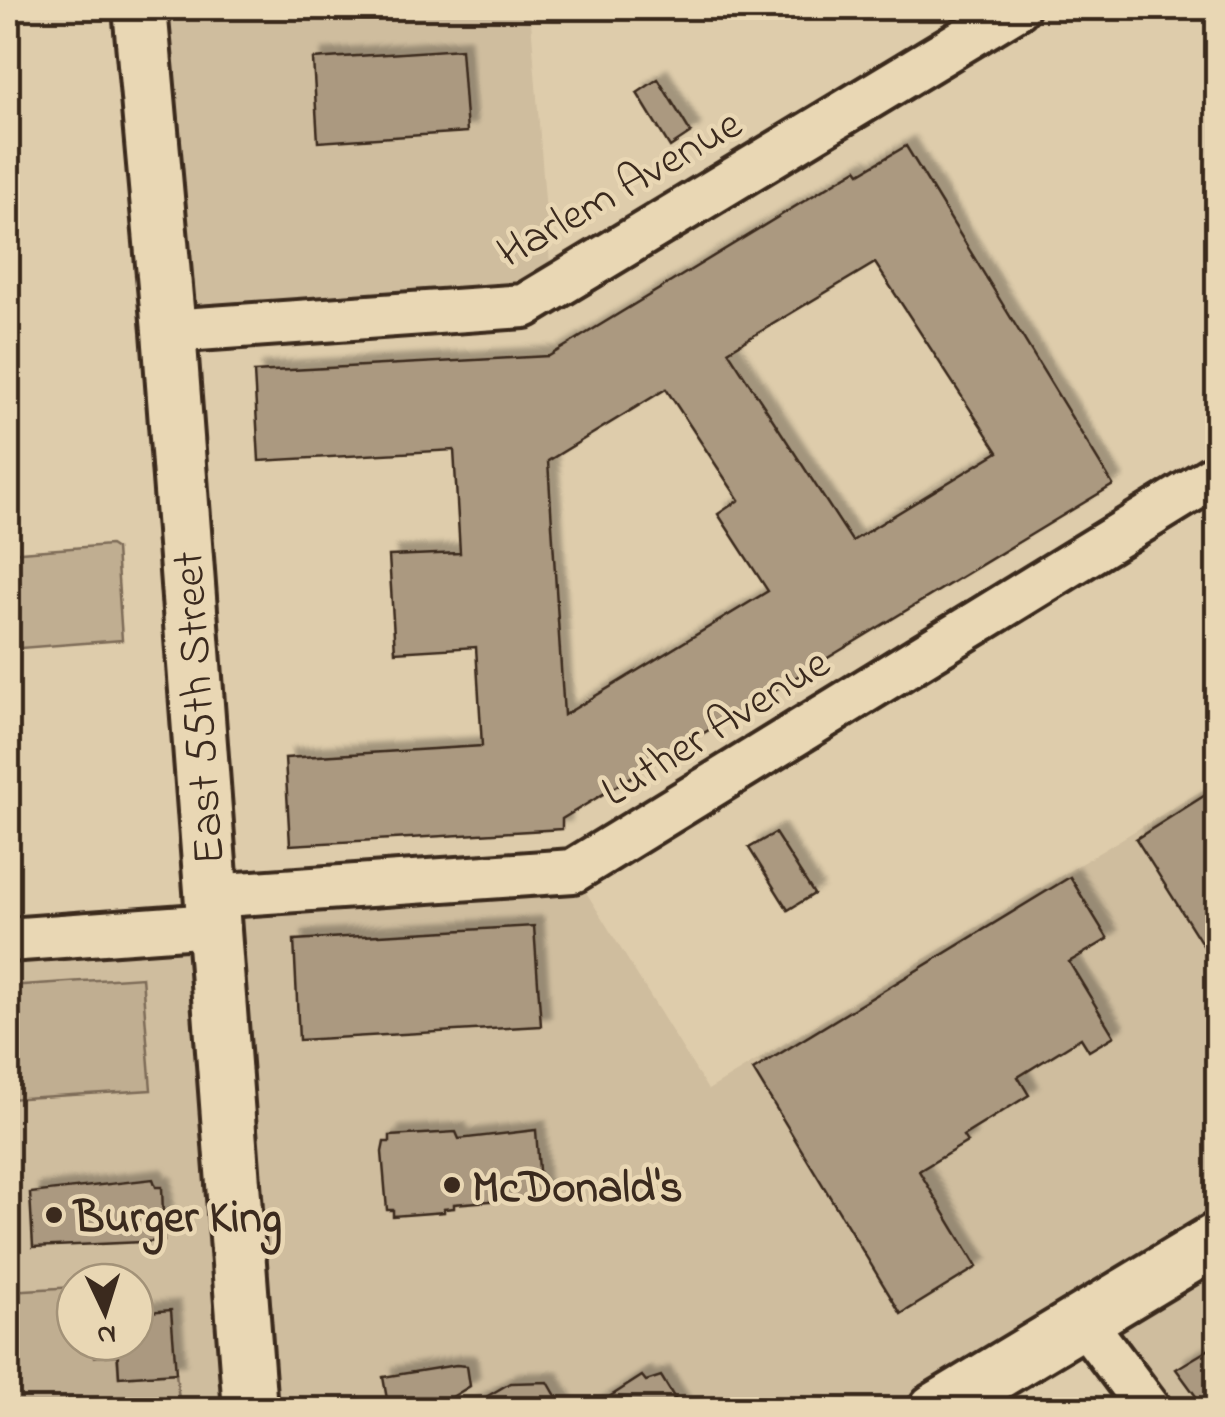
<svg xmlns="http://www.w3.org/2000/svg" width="1225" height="1417" viewBox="0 0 1225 1417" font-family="'Indie Flower',sans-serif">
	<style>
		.built { fill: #cfbd9e; fill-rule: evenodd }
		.green { fill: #c0ae91; stroke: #7e6c58; stroke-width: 2.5 }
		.building { fill: #ab9980; stroke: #3b2a1e; stroke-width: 2.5; fill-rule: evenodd; filter: url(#shadow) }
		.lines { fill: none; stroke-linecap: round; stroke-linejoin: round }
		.minor-casing { stroke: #3b2a1e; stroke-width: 50 }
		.major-casing { stroke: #3b2a1e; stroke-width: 60 }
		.minor { stroke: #e9d7b4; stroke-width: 42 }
		.major { stroke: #e9d7b4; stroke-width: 52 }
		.poi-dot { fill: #3b2a1e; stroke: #e9d7b4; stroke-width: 4 }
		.labels { text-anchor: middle; stroke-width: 9; stroke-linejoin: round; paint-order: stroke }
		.street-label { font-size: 45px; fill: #3b2a1e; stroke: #e9d7b4 }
		.poi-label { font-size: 45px; font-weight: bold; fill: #3b2a1e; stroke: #e9d7b4; text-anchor: start }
	</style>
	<defs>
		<filter id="shadow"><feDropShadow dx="9" dy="-9" stdDeviation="2.5" flood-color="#0004"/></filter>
	</defs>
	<rect width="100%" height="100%" fill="#deccab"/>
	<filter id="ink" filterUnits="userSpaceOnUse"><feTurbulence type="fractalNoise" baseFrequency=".01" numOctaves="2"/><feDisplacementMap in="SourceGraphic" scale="20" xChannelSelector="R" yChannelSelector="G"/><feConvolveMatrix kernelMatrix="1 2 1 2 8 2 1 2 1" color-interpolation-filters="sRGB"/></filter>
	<g filter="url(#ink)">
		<!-- built -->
		<g class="built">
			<polygon points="140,8 530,8 552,290 169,331"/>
			<path d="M1217,781v628h-67l-68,-89 -147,89 -927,1v-470l204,-14 -2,-30 363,-25 135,219zM75,1282h60v60h-60z"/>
		</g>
		<!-- green -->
		<g class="green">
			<polygon points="110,545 116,549 122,640 8,649 8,553"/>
			<polygon points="142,977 151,1090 8,1099 8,986"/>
			<polygon points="75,1287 75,1342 94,1342 95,1357 117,1355 119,1377 176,1373 180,1409 8,1409 8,1291"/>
		</g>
		<!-- building -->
		<g class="building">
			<polygon points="461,49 467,132 318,142 313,59"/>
			<polygon points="658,79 691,133 670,147 637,93"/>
			<path d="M906,146l207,339 -551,334v10l-272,16 -5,-87 197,-12 -6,-99 -81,5 -6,-96 71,-3 -6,-103 -195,11 -5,-89 295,-16 308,-187 3,4zM875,263l123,189 -146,89 -124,-190zM666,389l73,111 -21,14 50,77 -204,124 -16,-254z"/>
			<polygon points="1218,787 1218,969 1136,839"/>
			<polygon points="775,833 814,894 788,910 749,848"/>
			<polygon points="1070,877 1108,939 1069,962 1114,1036 1089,1051 1081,1038 1018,1077 1029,1095 963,1136 967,1142 919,1171 977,1267 901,1314 753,1070"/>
			<polygon points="534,926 541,1026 299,1040 294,940"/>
			<polygon points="536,1130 541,1197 454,1204 454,1208 444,1209 444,1212 393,1216 393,1210 387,1210 382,1152 384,1142 390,1142 390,1136 456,1132 459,1139"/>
			<polygon points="153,1179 156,1187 162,1187 164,1241 33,1247 30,1193"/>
			<polygon points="171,1310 176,1373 119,1377 117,1342 135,1342 135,1313"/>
			<polygon points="1218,1344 1218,1410 1206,1410 1176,1369"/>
			<polygon points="456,1365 467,1366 470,1386 431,1410 392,1410 387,1399 383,1377"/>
			<polygon points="642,1376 646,1381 661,1376 682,1410 589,1410"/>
			<polygon points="548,1382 564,1410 464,1410 510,1383"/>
		</g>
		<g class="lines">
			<defs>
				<g id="minor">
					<polyline points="169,331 524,306 1017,8"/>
					<polyline points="210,896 573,871 1218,474"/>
					<polyline points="8,940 212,925"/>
					<polyline points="1082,1319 1150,1410"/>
				</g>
				<g id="major">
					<polyline points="140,8 169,331 250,1410"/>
					<polyline points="935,1410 1218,1239"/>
				</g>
			</defs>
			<!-- minor casing -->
			<use href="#minor" class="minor-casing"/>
			<!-- major casing -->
			<use href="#major" class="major-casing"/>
			<!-- minor -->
			<use href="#minor" class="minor"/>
			<!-- major -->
			<use href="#major" class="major"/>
		</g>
	</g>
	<!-- markers -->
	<g class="poi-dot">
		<circle cx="452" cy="1185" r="10"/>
		<circle cx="54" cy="1215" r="10"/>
	</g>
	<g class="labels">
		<!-- street labels -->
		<g class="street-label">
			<text transform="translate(618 186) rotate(-30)" y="16">Harlem Avenue</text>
			<text transform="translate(196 708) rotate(-94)" y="16">East 55th Street</text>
			<text transform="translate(714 725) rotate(-32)" y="16">Luther Avenue</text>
		</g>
		<!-- poi labels -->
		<g class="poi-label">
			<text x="472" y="1201">McDonald's</text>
			<text x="74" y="1231">Burger King</text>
		</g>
	</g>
	<!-- margin -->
	<rect width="1225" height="1417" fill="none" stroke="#e9d7b4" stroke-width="40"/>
	<rect x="20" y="20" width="1185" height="1377" fill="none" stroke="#3b2a1e" stroke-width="4" filter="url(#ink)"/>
	<!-- north arrow -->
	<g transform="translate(105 1312) rotate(176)"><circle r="48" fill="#e9d7b4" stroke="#a39278" stroke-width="2.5"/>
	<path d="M0-8L18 38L0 25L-18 38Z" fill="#3b2a1e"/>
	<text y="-15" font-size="28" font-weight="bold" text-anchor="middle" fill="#3b2a1e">N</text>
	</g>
</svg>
